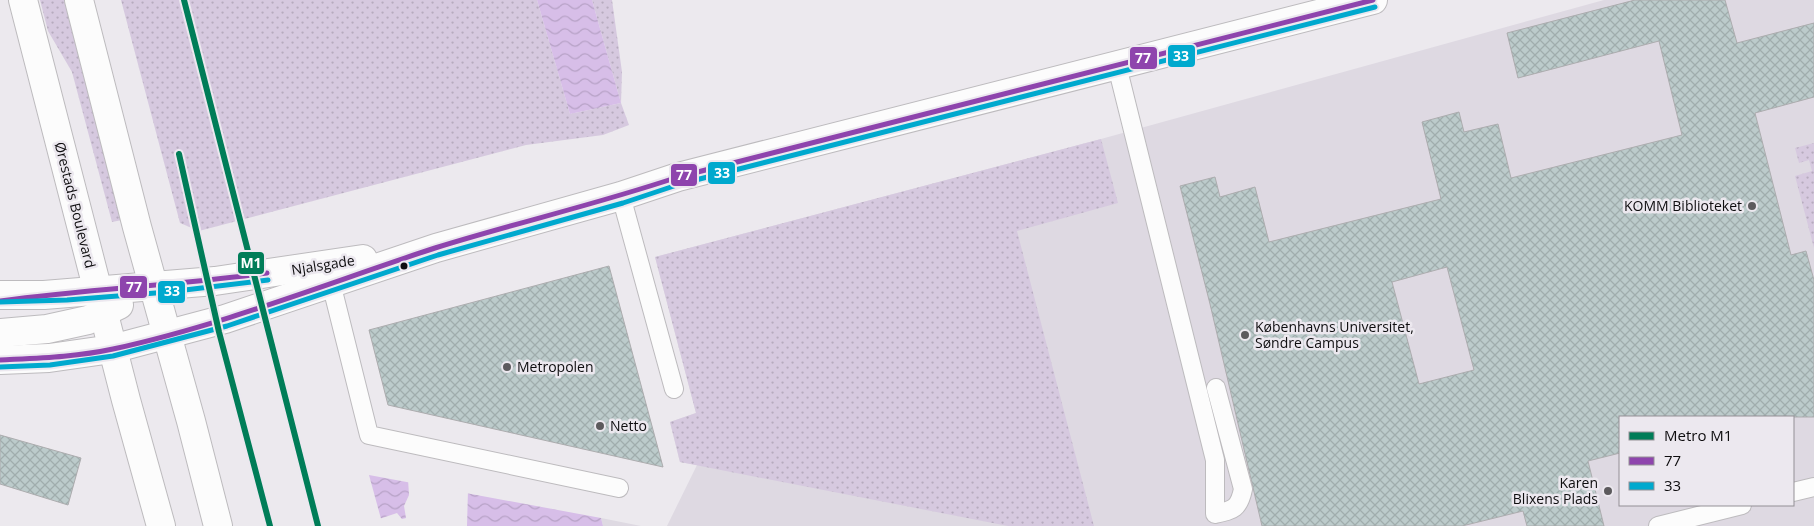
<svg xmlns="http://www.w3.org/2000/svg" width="1814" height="526" viewBox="0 0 1814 526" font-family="'Open Sans',sans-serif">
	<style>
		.built { fill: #ded9e2; fill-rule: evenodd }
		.green { fill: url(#green-dots) }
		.water { fill: url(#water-waves) }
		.pier { fill: #ece9ee }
		.building { fill: url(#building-cross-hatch); stroke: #acacae; fill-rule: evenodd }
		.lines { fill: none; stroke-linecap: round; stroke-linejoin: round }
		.service-casing { stroke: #bdbbbe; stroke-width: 20 }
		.tertiary-casing { stroke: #bdbbbe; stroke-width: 30 }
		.service { stroke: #fcfcfc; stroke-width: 18 }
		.tertiary { stroke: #fcfcfc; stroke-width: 28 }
		.bus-1-casing { stroke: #ece8ef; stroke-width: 9 }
		.bus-2-casing { stroke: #ece8ef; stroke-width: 9 }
		.bus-1 { stroke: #8e44ad; stroke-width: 5 }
		.bus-2 { stroke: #00a9ce; stroke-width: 5 }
		.metro-1-casing { stroke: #ece8ef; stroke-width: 10 }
		.metro-1 { stroke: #007d58; stroke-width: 6 }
		.poi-dot { fill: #5c5a5d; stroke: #ece8ef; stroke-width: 2 }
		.bus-dot { fill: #0e0d0f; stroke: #ece8ef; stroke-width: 2 }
		.labels { text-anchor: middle; stroke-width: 5; stroke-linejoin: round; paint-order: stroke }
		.street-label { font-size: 14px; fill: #0e0d0f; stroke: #ece8ef }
		.poi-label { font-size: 14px; fill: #0e0d0f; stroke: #ece8ef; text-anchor: start }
		.line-badge { stroke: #ece8ef; stroke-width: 2 }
		.badge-label { font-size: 14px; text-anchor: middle; font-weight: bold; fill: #fff }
	</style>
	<defs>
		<pattern id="green-dots" width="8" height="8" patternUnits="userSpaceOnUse" patternTransform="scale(1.25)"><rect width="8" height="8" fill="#d6c9df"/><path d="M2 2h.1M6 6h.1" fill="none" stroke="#b6abbe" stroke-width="1.8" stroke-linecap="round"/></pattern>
		<pattern id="water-waves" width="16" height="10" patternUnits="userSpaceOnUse" patternTransform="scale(1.25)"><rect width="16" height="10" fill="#d7bee8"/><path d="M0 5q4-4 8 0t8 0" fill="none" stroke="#b7a2c6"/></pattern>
		<pattern id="building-cross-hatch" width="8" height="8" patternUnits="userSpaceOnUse" patternTransform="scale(1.25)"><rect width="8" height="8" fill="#bccbcb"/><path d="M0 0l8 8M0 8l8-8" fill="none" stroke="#a0adad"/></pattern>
	</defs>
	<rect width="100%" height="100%" fill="#ece9ee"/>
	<!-- built -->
	<g class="built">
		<path d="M1604,0h210v526h-1147l30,-61 -17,-3 -10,-40 26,-9 -41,-156 446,-118zM1620,417h173v88h-173z"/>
		<polygon points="601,518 641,526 603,526"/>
	</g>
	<!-- green -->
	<g class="green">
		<polygon points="40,0 64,0 122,220 112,222 72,72 48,31"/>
		<polygon points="121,0 537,0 570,114 621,103 592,0 612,0 622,72 621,103 629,125 603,135 526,145 199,231 180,223"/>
		<polygon points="1101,139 1118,203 1017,231 1094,526 1008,526 680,462 670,422 696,413 655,257"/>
		<polygon points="1814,143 1814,248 1795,176 1812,171 1809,160 1799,163 1795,148"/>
	</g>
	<!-- water -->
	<g class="water">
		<polygon points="537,0 592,0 621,103 570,114"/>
		<polygon points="369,475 601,518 603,526 383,526"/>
	</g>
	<!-- pier -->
	<polygon class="pier" points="408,479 468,490 467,526 380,526 379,519 397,513 402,519 406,518 404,506 409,495"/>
	<!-- building -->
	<g class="building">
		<path d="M1635,0h90l12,43 77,-20v74l-59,16 36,142 15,-4 8,29v137h-194v36l-32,8 16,65h-77l-4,-15 -61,15h-200l-52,-222 -30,-118 35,-9 5,20 35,-10 14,55 172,-43 -19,-77 37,-10 5,20 34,-8 13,54 171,-43 -23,-94 -141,37 -11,-45zM1447,267l27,103 -55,14 -27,-102z"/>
		<polygon points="609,266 663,467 388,405 369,330"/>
		<polygon points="0,435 81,458 68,505 0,484"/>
	</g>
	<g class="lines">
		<defs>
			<g id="service">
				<path d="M1117,66l98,394v54c18,-4 24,-5 28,-25l-27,-101"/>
				<polyline points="621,196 674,389"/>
				<polyline points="331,283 369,435 619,488"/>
				<polyline points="1793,492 1814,487"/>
				<polyline points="1658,526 1742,505"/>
			</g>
			<g id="tertiary">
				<polyline points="23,0 126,400 161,526"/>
				<polyline points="79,0 137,227 191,421 218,526"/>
				<polyline points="0,295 44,295 215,281 363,259"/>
				<polyline points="0,333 47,329 88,320 119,305"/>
				<polyline points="0,360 49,358 112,349 225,319 436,248 621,196 678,177 1373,0"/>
			</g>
		</defs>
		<!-- service casing -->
		<use href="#service" class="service-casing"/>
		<!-- tertiary casing -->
		<use href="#tertiary" class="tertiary-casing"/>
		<!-- service -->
		<use href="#service" class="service"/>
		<!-- tertiary -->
		<use href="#tertiary" class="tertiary"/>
		<defs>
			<g id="bus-1">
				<path d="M0,301c89,-12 178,-16 267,-28"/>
				<path d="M0,360c38,-2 76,-3 113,-11 110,-24 215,-66 322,-101 80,-25 163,-44 243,-71l695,-177"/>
			</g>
			<g id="bus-2">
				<polyline points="0,302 67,300 168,292 268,280"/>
				<polyline points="0,367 50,365 113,356 227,326 438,255 623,203 680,184 1375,7"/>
			</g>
		</defs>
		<!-- bus-1 casing -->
		<use href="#bus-1" class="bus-1-casing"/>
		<!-- bus-2 casing -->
		<use href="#bus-2" class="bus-2-casing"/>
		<!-- bus-1 -->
		<use href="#bus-1" class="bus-1"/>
		<!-- bus-2 -->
		<use href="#bus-2" class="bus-2"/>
		<defs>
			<g id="metro-1">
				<polyline points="184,0 318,526"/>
				<polyline points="179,154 219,332 270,526"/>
			</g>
		</defs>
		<!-- metro-1 casing -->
		<use href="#metro-1" class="metro-1-casing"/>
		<!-- metro-1 -->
		<use href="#metro-1" class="metro-1"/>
	</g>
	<!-- markers -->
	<g class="poi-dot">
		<circle cx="1752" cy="206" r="5"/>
		<circle cx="1245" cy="335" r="5"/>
		<circle cx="507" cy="367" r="5"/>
		<circle cx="600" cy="426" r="5"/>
		<circle cx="1608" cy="491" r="5"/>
	</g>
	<circle class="bus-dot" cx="404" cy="266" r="4.5"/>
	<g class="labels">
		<!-- street labels -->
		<g class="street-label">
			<text transform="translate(75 205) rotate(76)" y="5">Ørestads Boulevard</text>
			<text transform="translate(323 265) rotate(-9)" y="5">Njalsgade</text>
		</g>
		<!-- poi labels -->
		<g class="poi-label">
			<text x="1742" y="211" text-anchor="end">KOMM Biblioteket</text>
			<text x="1255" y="332">Københavns Universitet,<tspan x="1255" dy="16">Søndre Campus</tspan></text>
			<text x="517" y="372">Metropolen</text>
			<text x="610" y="431">Netto</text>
			<text x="1598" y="488" text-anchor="end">Karen<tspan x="1598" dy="16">Blixens Plads</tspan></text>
		</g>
	</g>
	<g class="line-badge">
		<rect x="1167" y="44" width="29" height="24" rx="5" fill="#00a9ce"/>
		<rect x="1129" y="46" width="29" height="24" rx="5" fill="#8e44ad"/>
		<rect x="707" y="161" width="29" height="24" rx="5" fill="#00a9ce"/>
		<rect x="670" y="163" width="28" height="24" rx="5" fill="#8e44ad"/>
		<rect x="237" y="251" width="28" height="24" rx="5" fill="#007d58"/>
		<rect x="119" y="275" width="29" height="24" rx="5" fill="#8e44ad"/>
		<rect x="157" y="280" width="29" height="24" rx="5" fill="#00a9ce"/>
	</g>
	<g class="badge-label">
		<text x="1181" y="61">33</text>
		<text x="1143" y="63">77</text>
		<text x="722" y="178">33</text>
		<text x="684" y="180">77</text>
		<text x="251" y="268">M1</text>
		<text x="134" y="292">77</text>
		<text x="172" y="296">33</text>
	</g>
	<!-- legend -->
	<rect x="1619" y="416" width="175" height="90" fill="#ece8ef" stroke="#939095"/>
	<rect x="1629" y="432" width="25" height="8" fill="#007d58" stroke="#939095"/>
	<text x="1664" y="441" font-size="15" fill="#0e0d0f">Metro M1</text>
	<rect x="1629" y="457" width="25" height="8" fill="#8e44ad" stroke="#939095"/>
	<text x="1664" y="466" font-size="15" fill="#0e0d0f">77</text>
	<rect x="1629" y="482" width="25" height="8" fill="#00a9ce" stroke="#939095"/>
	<text x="1664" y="491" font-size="15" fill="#0e0d0f">33</text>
</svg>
